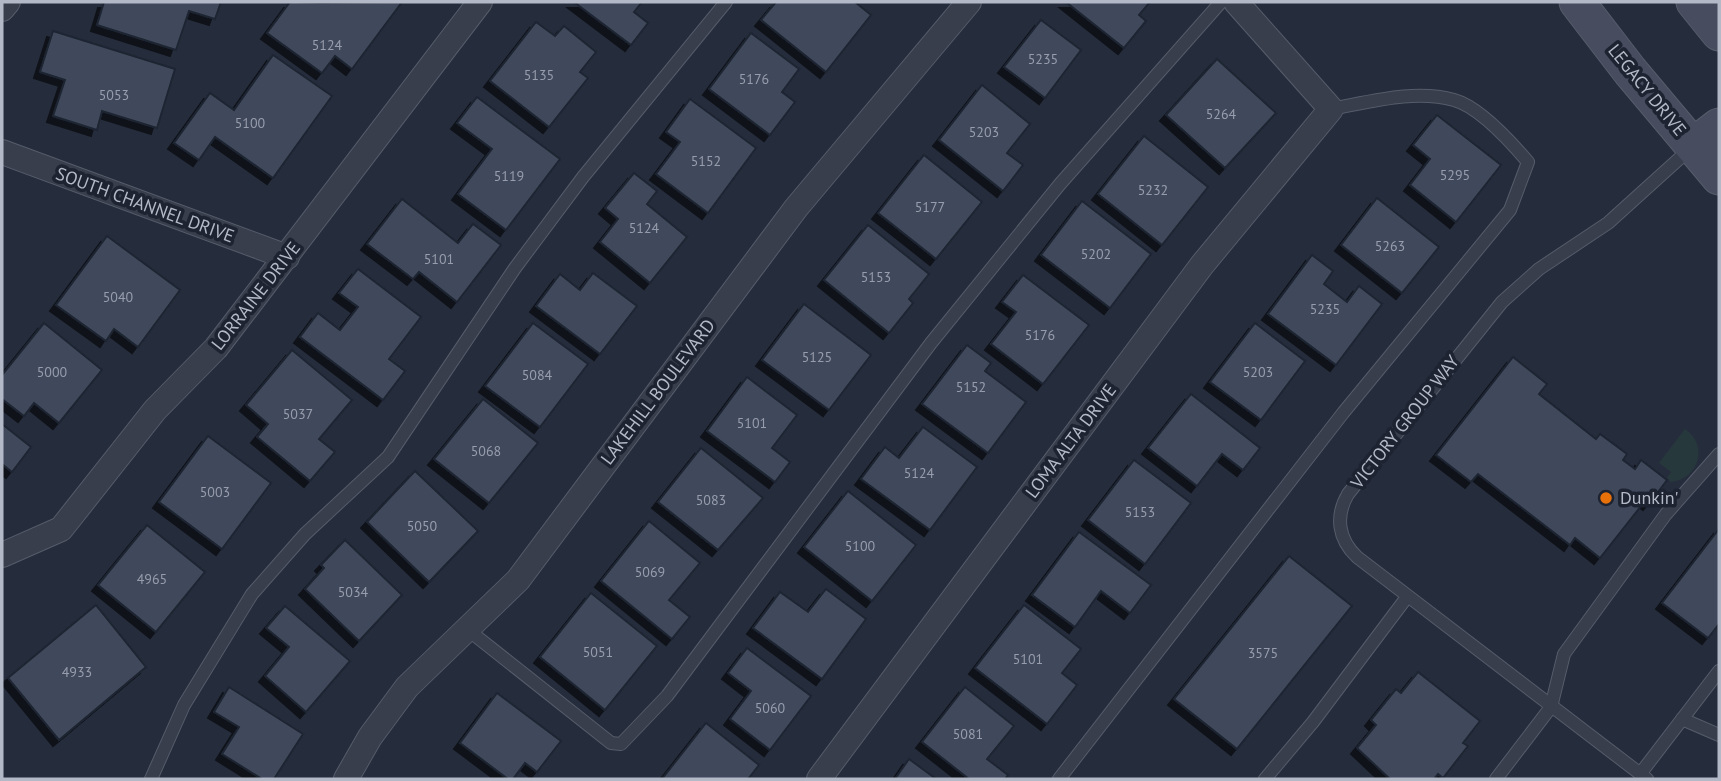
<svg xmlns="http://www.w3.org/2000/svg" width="1721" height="781" viewBox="0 0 1721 781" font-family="'PT Sans',sans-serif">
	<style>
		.green { fill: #27383d }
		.building { fill: #414a5b; stroke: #1f2533; stroke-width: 2; filter: url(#shadow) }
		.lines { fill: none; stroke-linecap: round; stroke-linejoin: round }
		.service-casing { stroke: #565c6a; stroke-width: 14 }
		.minor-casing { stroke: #565c6a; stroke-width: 26 }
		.secondary-casing { stroke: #565c6a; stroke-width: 37 }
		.service { stroke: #383e4c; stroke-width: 12 }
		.minor { stroke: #383e4c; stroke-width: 24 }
		.secondary { stroke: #474d5f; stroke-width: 35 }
		.food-dot { fill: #e8710a; stroke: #1d2331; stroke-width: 2.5 }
		.labels { text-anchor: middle; stroke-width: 7; stroke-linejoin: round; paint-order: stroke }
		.number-label { font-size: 14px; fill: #979dac }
		.street-label { font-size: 18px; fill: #b4b9c7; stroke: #1d2331 }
		.poi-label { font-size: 18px; fill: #b4b9c7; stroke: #1d2331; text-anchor: start }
	</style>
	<defs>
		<filter id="shadow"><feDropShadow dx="-6" dy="6" stdDeviation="0" flood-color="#0009"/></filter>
	</defs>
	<rect width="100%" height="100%" fill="#252c3c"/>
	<!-- green -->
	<path class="green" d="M1685,429c24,16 14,50 -14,53l-4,-4 4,-6 -12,-9z"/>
	<!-- building -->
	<g class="building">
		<polygon points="104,2 221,2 215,19 189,11 176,50 97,25"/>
		<polygon points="290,2 320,3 402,2 352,69 335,56 322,73 267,33"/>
		<polygon points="574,2 642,2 634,12 648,23 631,45"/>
		<polygon points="776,2 855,2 871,15 826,72 761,20"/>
		<polygon points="1066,2 1150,2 1139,15 1146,21 1124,48"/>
		<polygon points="1041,20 1081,50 1045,98 1004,67"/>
		<polygon points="536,22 555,36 564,26 596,52 580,72 588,78 549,127 490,81"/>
		<polygon points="53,31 175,69 157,128 102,111 97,130 53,116 65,80 40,72"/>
		<polygon points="751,33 799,69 782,92 795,102 770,135 709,89"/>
		<polygon points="273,55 332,96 273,178 215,137 199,160 174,143 210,93 234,110"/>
		<polygon points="1217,59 1276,113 1225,168 1166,115"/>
		<polygon points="982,85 1030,124 1007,153 1023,165 1003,191 939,140"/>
		<polygon points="477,97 560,159 506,230 458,194 492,149 457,123"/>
		<polygon points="690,99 756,148 708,213 656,174 680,142 666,132"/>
		<polygon points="1437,115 1501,165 1456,222 1410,185 1430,159 1413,145"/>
		<polygon points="1144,136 1208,187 1162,245 1098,194"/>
		<polygon points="924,155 982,202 936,259 878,213"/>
		<polygon points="634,173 657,191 647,204 687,237 650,283 600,242 618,219 605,208"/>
		<polygon points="1377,198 1439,247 1402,293 1341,245"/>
		<polygon points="402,199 458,243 473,224 501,245 457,302 419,272 413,279 367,244"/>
		<polygon points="1082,201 1151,254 1110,308 1041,255"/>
		<polygon points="868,225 929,274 909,299 913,303 889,333 824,280"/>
		<polygon points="107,236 180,290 138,347 114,329 106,341 56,305"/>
		<polygon points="1312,255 1333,271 1324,284 1347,302 1359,286 1382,304 1336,365 1268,314"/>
		<polygon points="358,269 421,317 389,359 405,371 383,400 300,337 318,313 340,330 358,307 339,293"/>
		<polygon points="593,273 637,306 600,354 536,306 560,274 580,290"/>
		<polygon points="1023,275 1089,325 1043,384 991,344 1016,312 1002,302"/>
		<polygon points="804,304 871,355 829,410 762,360"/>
		<polygon points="44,323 102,370 59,423 34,403 24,416 2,399 2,375"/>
		<polygon points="533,323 588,364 540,427 485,386"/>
		<polygon points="1255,323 1305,361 1261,420 1210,382"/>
		<polygon points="967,345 991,363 985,371 1026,402 988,453 922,404"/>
		<polygon points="292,350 352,400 319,439 335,452 310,481 257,437 268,424 246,405"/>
		<polygon points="1513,357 1547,384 1539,394 1596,439 1600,434 1627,454 1623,460 1635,469 1641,460 1667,480 1649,504 1645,501 1600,558 1575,538 1570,545 1478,474 1471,482 1436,455"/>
		<polygon points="747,377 797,415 772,448 790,462 775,482 707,431"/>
		<polygon points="1191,394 1260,448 1243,470 1222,454 1197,486 1148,448"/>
		<polygon points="483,399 538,443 489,503 434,459"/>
		<polygon points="2,424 31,447 12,472 2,464"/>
		<polygon points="923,427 977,467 930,530 861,479 885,447 899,458"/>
		<polygon points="208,436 271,483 222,549 159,502"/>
		<polygon points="701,448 763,498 718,550 658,502"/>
		<polygon points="1134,460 1191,503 1145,564 1088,520"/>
		<polygon points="415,471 478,531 429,582 367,522"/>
		<polygon points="848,491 916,545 872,601 804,547"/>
		<polygon points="649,521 700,563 669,600 690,617 672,639 601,581"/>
		<polygon points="147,525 205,572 156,632 98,585"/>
		<polygon points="1719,529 1719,624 1708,638 1662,603"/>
		<polygon points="1079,532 1151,585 1130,613 1101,591 1075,627 1032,595"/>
		<polygon points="345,540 402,595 359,641 305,589 324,568 321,565"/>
		<polygon points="1289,556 1352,606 1237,749 1174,699"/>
		<polygon points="826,589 866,619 822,679 753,628 780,592 808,612"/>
		<polygon points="591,593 657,646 605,710 540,657"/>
		<polygon points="96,605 146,667 59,740 8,678"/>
		<polygon points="1024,605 1081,649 1062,673 1077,685 1047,724 975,668"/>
		<polygon points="285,606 350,661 306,712 265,676 289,647 266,628"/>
		<polygon points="747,648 811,696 770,750 730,719 751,691 728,673"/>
		<polygon points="1418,672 1480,721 1463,743 1468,746 1443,778 1438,774 1434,779 1390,779 1357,748 1376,725 1371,720 1396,689 1401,693"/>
		<polygon points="229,687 303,734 274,779 262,779 222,754 239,727 214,712"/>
		<polygon points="965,687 1014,726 987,759 1008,775 1005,779 969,779 922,742"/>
		<polygon points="497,693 561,741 537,772 525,763 513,779 508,779 460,743"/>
		<polygon points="706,723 759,765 748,779 662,779"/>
		<polygon points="909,759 936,779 895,779"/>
	</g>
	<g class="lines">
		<defs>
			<g id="service">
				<polyline points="467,629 611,743 621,744 667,696 931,343 1060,184 1221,2"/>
				<polyline points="1682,719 1719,735"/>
				<polyline points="1640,774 1719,671"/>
				<polyline points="151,779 184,705 252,594 305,534 388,457 515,268 583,177 726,2"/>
				<path d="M1059,779l284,-366 167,-203 18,-48c-17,-20 -48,-55 -74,-62 -39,-11 -84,2 -123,9"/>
				<polyline points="1265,779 1313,722 1407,597"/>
				<polyline points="1496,779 1551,707 1564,654 1666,514 1719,454"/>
				<path d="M1647,779l-290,-222c-19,-18 -22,-41 -9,-63l154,-192 37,-33 69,-46 83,-75"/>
			</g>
			<g id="minor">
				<polyline points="2,9 8,2"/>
				<polyline points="2,152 287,257"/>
				<polyline points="2,555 61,529 155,410 216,348 480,2"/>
				<polyline points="346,779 370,737 407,687 518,580 796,208 969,2"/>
				<polyline points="819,779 1202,265 1331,109 1236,2"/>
			</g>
			<g id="secondary">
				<polyline points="1577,2 1630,71 1719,177"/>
				<polyline points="1694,2 1719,33"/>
				<polyline points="1693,146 1719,126"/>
			</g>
		</defs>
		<!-- service casing -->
		<use href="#service" class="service-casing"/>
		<!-- minor casing -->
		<use href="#minor" class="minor-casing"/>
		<!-- secondary casing -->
		<use href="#secondary" class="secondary-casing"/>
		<!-- service -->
		<use href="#service" class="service"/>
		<!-- minor -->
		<use href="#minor" class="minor"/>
		<!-- secondary -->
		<use href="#secondary" class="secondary"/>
	</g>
	<!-- markers -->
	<circle class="food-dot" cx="1606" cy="498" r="7"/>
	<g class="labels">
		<!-- number labels -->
		<g class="number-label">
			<text x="327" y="50">5124</text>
			<text x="1043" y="64">5235</text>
			<text x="539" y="80">5135</text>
			<text x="754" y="84">5176</text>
			<text x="114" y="100">5053</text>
			<text x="1221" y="119">5264</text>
			<text x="250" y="128">5100</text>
			<text x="984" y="137">5203</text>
			<text x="706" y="166">5152</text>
			<text x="1455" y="180">5295</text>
			<text x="509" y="181">5119</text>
			<text x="1153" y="195">5232</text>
			<text x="930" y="212">5177</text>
			<text x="644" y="233">5124</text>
			<text x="1390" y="251">5263</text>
			<text x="1096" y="259">5202</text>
			<text x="439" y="264">5101</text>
			<text x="876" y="282">5153</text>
			<text x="118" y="302">5040</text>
			<text x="1325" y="314">5235</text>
			<text x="1040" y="340">5176</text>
			<text x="817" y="362">5125</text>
			<text x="52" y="377">5000</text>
			<text x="1258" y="377">5203</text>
			<text x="537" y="380">5084</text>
			<text x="971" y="392">5152</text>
			<text x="298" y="419">5037</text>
			<text x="752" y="428">5101</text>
			<text x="486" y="456">5068</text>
			<text x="919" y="478">5124</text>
			<text x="215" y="497">5003</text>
			<text x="711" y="505">5083</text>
			<text x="1140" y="517">5153</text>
			<text x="422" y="531">5050</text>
			<text x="860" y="551">5100</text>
			<text x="650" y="577">5069</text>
			<text x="152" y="584">4965</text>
			<text x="353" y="597">5034</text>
			<text x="598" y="657">5051</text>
			<text x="1263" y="658">3575</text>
			<text x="1028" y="664">5101</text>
			<text x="77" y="677">4933</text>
			<text x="770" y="713">5060</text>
			<text x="968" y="739">5081</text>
		</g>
		<!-- street labels -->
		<g class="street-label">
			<text transform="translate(1647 90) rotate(51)" y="6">LEGACY DRIVE</text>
			<text transform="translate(145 205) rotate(20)" y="6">SOUTH CHANNEL DRIVE</text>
			<text transform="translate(256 296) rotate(-52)" y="6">LORRAINE DRIVE</text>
			<text transform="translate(658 392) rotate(-53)" y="6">LAKEHILL BOULEVARD</text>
			<text transform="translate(1405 422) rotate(-52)" y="6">VICTORY GROUP WAY</text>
			<text transform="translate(1071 441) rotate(-53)" y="6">LOMA ALTA DRIVE</text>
		</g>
		<!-- poi labels -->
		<g class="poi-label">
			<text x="1620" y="504">Dunkin'</text>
		</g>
	</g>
	<!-- border -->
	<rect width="1721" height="781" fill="none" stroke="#b4b9c7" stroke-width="7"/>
</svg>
